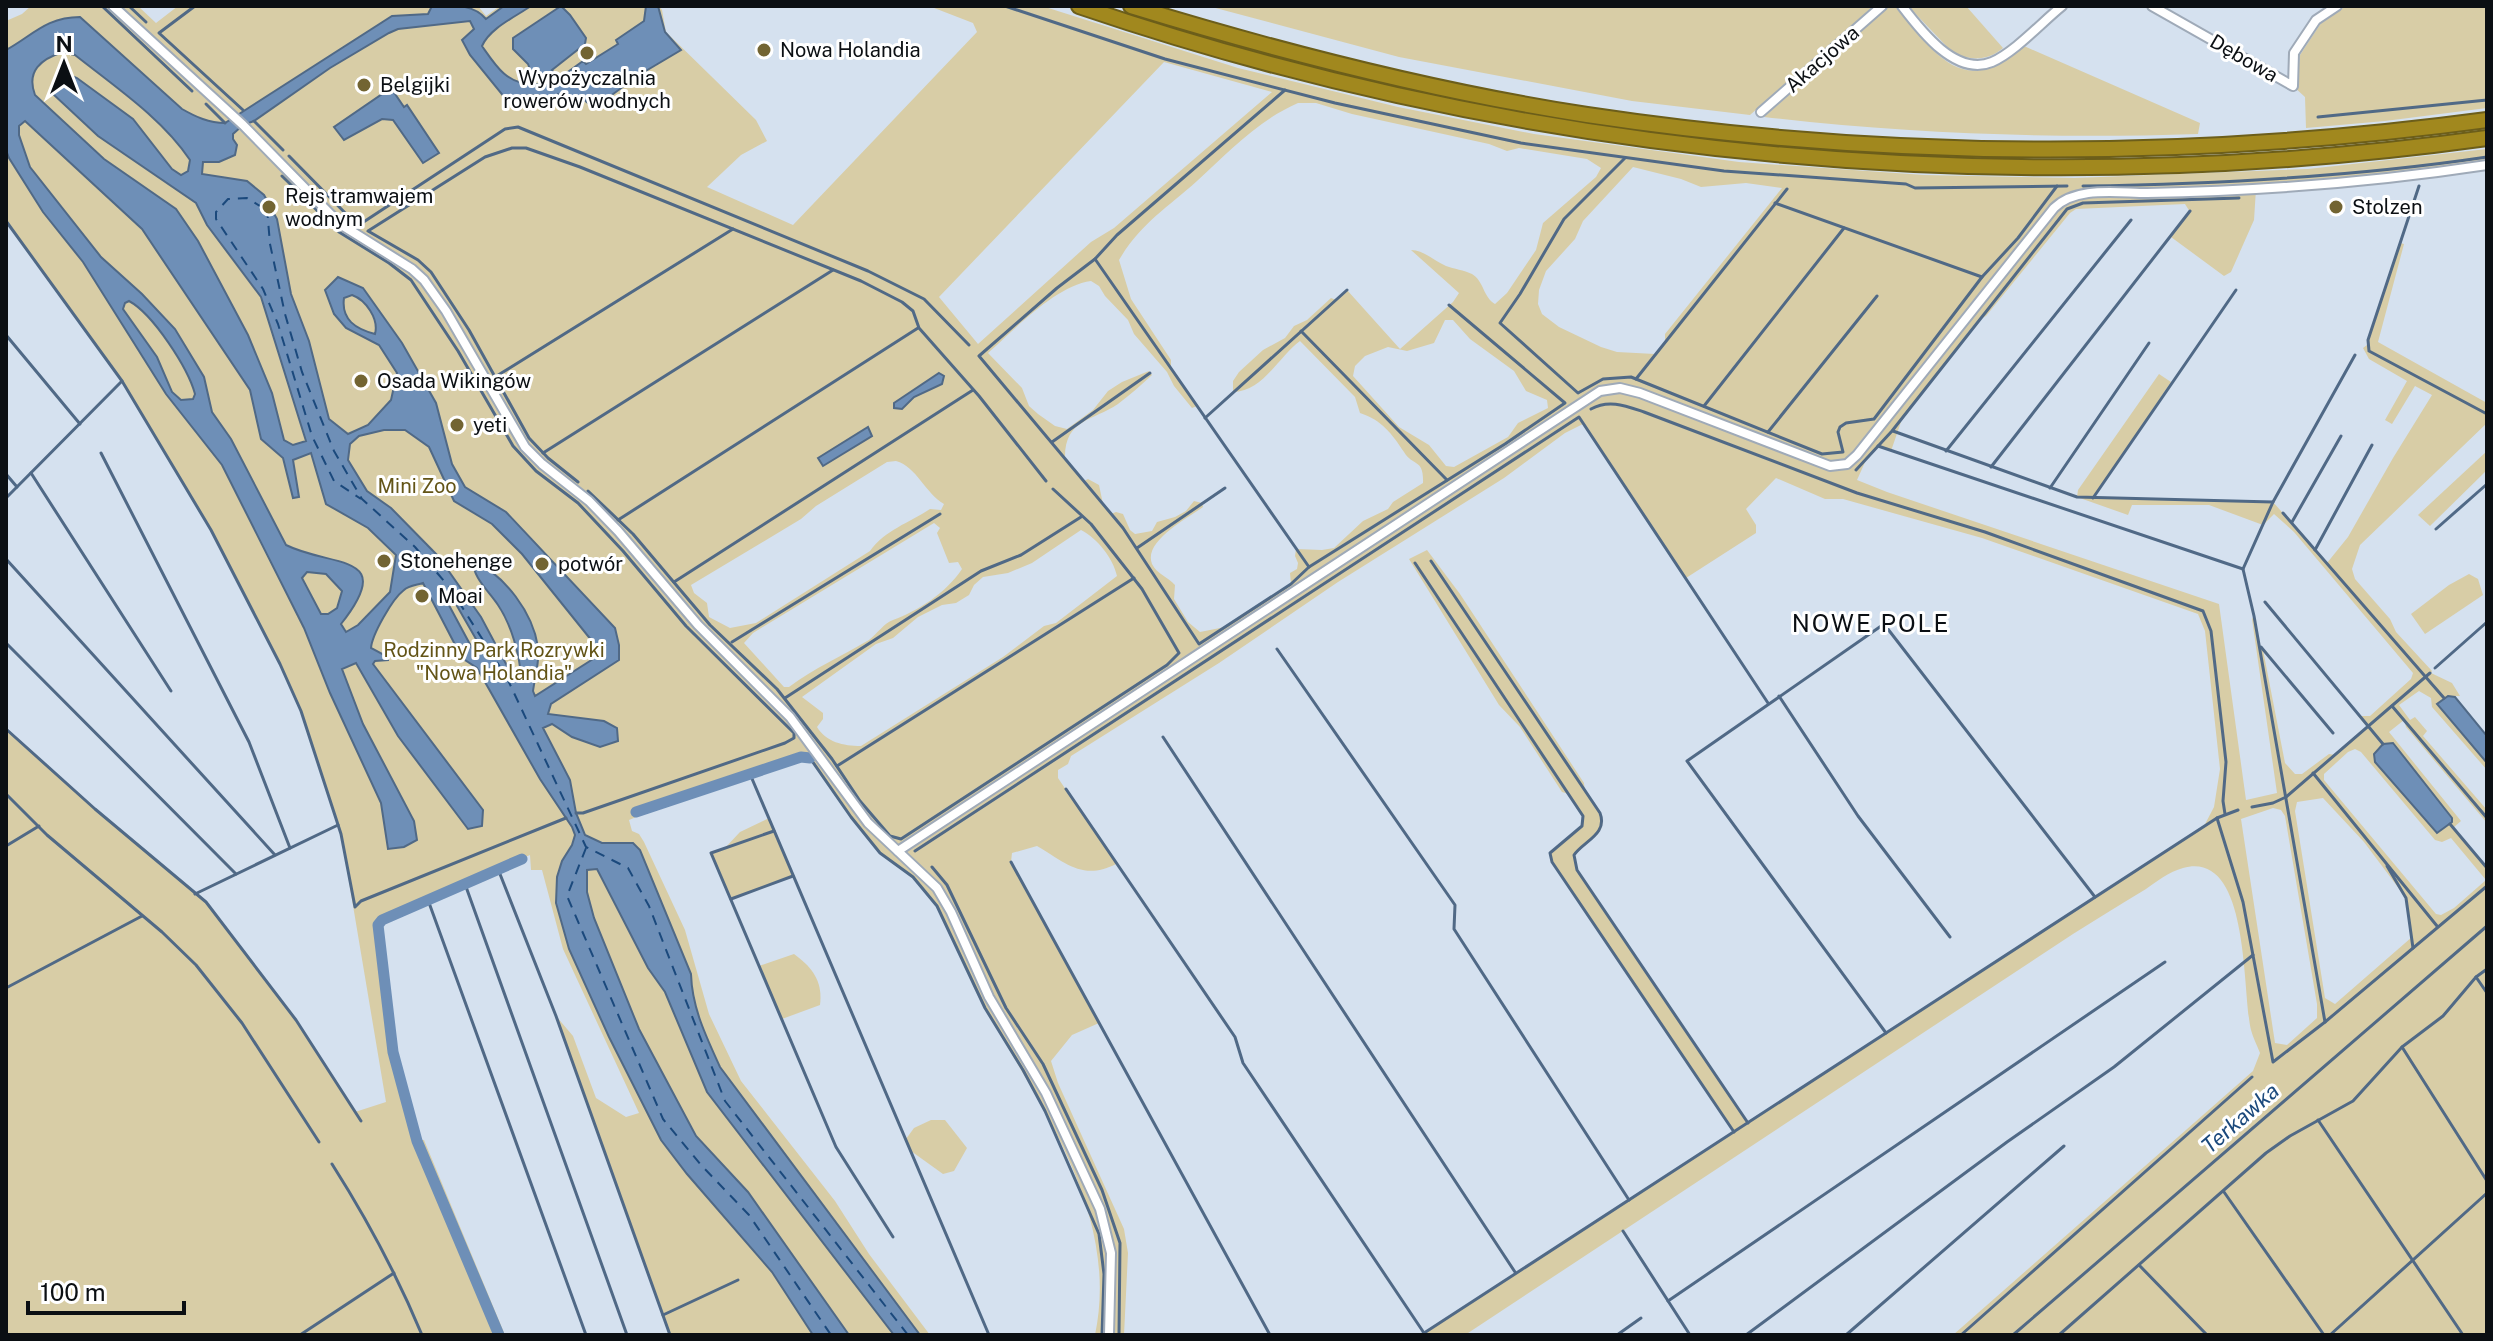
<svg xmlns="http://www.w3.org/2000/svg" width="2493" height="1341" viewBox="0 0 2493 1341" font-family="'Public Sans',sans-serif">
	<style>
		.green { fill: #d8cda6; fill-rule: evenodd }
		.water { fill: #6e8fb7; stroke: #506986; stroke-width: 2; fill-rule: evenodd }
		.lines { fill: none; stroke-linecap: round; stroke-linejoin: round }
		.stream { stroke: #506986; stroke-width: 3 }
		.canal { stroke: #6e8fb7; stroke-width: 11 }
		.ferry { stroke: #1b497c; stroke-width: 2; stroke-dasharray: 10 8; stroke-linecap: butt }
		.minor-casing { stroke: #9faab8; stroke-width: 12 }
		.motorway-casing { stroke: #6c5e1a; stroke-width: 18 }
		.minor { stroke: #fff; stroke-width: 8 }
		.motorway { stroke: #a1881e; stroke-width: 14 }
		.poi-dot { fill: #726432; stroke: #fff; stroke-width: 3 }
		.labels { text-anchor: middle; stroke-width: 6; stroke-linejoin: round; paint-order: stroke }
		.poi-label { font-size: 20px; fill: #0b0f13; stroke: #fff; text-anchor: start }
		.street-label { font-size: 20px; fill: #0b0f13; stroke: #fff }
		.park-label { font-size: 20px; fill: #635417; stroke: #fff }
		.water-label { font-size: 22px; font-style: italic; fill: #1b497c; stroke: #fff }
		.quarter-label { font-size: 24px; letter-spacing: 2px; fill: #0b0f13; stroke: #fff }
	</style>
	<rect width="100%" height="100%" fill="#d5e1ef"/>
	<!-- green -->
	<g class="green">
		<path d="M31,6h107l18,17 22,-17h300l8,10 14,-10h159l3,4 4,22 90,88 11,21 -26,14 -34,32 86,38 184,-193 -4,-9 -44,-17h113l196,62 160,39 136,27 205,28 185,13 151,3 233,-9 179,-20v16l-231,24 -2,31 -23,52 -7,4 -53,-39 19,-25 -5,-8 -109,5 -6,4 -84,103 -9,5 -74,95 -12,35 -13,-4 -12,13 -9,20 30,12 332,112 27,196 31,-7 -25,-174 2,-3 5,29 4,5 22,113 10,11h7l27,-20 6,1 32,-28 -9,-11h12l41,-37 2,-6 -119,-141 -20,-18 -11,11 -54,-20h-77l-4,10 -51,-18 1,-7 81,-116 12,8 -78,116 180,4 54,61 21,-26 45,-79 39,-63 -17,-9 -23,38 -7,-4 22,-39 -38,-22 -6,-11 4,-3 33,-102 4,1 -26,98 109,61v20l-127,122 -8,24 3,10 35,40 6,13 36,39 -1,2 21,10 8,13h-12l-11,9 50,58v7l-55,-63 -1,-9 -12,-7 -20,14 11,15 5,-3 12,14 -4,5 64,74v13l-81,-96 -2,-7 -15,12 72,89 -8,7 34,40v467h-534l300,-264 7,-18c-3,-8 -7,-15 -9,-23 -9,-36 0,-181 -68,-162 -14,4 -26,13 -37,21 -25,15 -49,30 -73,45l-608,401h-44l313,-203 -182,-270 -2,-9 31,-27 2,-11 -14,-21 -7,-2 -42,-65 -21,-22 -90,-146 18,-9 33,44 124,189c0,16 28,32 15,49 -7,9 -18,14 -25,23l3,15 171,253 455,-295 11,-21 6,-38 -15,-138 -7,-17 -216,-76 -139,-39h-18l-49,-21 -30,31 10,16v8l-70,45 -103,-154 -18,9 -61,45 -166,104 -119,81 -148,93 -3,8 -10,6v8l58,86c-33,17 -50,-1 -79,-18l-25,7 -1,9 88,161 -27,12 -21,26 7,22 66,146 4,24 -4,82h-29c25,-119 -53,-228 -110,-326 -21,-37 -31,-80 -56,-114 -13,-19 -35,-27 -50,-44 -26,-28 -47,-61 -69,-93l-9,-1 -151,50 -2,5 -19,8 3,11 7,3 5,8 41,88 24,84 32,67 94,120 34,53 61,81h-10l-200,-268c-14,-31 -28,-59 -29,-93l-51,-124 -7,-7c-32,0 -35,1 -61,-16l3,8 -3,10 -10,16 -6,42 13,46 40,88 52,103 26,34 85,98 41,63h-143l-114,-319 17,20 23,62 30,19 13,-4 -76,-164 -21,-79h-11l-1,-15 -148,65 -4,5 15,127 24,88h7l81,195h-499v-606l89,80 111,93 90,118 59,92 31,-10 -45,-268 -40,-123 -21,-47 -69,-134 -89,-149 -116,-160v-200l16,-7zM1164,62l108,30 -158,136 -23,14 -113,102 -39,-47zM1298,103h18l36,11 137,30 18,7 12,-3 68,11 14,9 -5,9 -53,46 -7,27 -29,43 -12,11c-12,-7 -11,-23 -23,-30 -8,-4 -18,-5 -26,-8 -12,-5 -22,-16 -35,-16l48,43 -6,9 -53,47 -53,-59 -11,10 -5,-2 -24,22 -13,6 -9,12 -22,12 -24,22 -6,9v11c30,0 46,-36 67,-51l55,56 5,16c22,7 32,21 44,39 9,15 20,6 19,31l-30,19 -5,7 -25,12 -29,27 -12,2 -26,-1 -1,7 3,7 -1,6 -7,4 1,11 -66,43 -25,5 -12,-10 -14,-23 1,-14c-7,-8 -18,-11 -23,-21 -9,-23 36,-46 51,-57l-1,-4 -8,-2 -8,10 -11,6 -18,5 -5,9 -17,3 -5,-4 -7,-16 -7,-2 -5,2 -8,-10 -4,-19 -11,-6 -4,2 -19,-24c0,-38 28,-36 53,-53 12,-9 23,-19 34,-29l-3,-4 -27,11 -14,9 -15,19 -26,19 -12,-3 -17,-12 -9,-8 -7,-18 -34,-35c26,-23 67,-67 103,-72l8,5 6,10 23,24 6,14 33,38 7,14 18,22 5,-2 -26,-38v-8l-40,-61 -12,-39c22,-37 47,-51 78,-79 32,-29 60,-60 101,-78zM1633,167l48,12 20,8 45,-4 36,5 -117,146v8l-10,12 -38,-2 -16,-5 -42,-20 -17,-13 -4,-10 1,-14 7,-19 29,-32 8,-18zM1445,320h8l17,19 44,32 12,20 21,9 1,8 -30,15 -10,14 -54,30 -8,-1 -17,-21 -30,-18 -46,-51 2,-10 10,-10 23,-9 19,4 27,-8zM896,461c21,6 29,32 48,43l-3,6 -11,-1c-21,14 -45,21 -60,42l-114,72 -26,5 -21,-11 -2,-14 -13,-10 -3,-8 110,-66 15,-13 71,-44zM934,523l6,5 -3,5 12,30 9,-1 4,7c-16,24 -44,42 -69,51 -9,3 -16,14 -24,20 -27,16 -55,28 -80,47h-5l-40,-44 9,-10zM1081,530c17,9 32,28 36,46l-61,47 -12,3 -41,31 -142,89c-18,0 -35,-4 -44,-19l6,-8v-6l-21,-16 74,-53 17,-6 25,-21 24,-12 14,-2 13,-8 5,-10 9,-8 25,-4 24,-10zM2393,743l59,74 -15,16 -62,-71 -1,-8 9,-10zM2355,749l6,3 74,88 7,2 9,-4 35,42 -32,28 -13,7 -5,-1 -112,-134v-6l24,-22zM2323,798l41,44 42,56 6,39 -77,67 -10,-6 -30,-187 2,-9zM2273,808l8,2 4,6 32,188v14l-30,27 -12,-2 -34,-224z"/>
		<polygon points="1208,6 1875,6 1750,115 1632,101 1399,57"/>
		<path d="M1889,6h6c41,47 66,95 129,40l176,77 -2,11c-144,5 -290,0 -434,-17z"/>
		<path d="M1908,6h58l37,42c-15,13 -32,13 -50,5z"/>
		<polygon points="2346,6 2487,6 2487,108 2385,121 2306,128 2305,97 2293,86 2297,82 2300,55 2321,23"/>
		<polygon points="2487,451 2487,470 2430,526 2418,515"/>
		<polygon points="2469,574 2478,579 2483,595 2425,634 2411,614 2449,585"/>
		<polygon points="769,818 793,876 731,899 711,853 724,849 740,832"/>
		<polygon points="597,869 648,968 665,992 707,1092 894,1335 849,1335 748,1192 696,1136 639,1029 594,918 587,892 586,870"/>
		<path d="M794,954c18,13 29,27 26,51l-38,14 -23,-53z"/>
		<polygon points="931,1120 945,1120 967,1148 954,1171 943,1174 911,1151 906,1139 914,1128"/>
	</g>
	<!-- water -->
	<g class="water">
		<path d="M432,6c19,0 41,-3 54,13l18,-13h27c-16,11 -41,22 -49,40 14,20 24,37 49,38 11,0 16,2 25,-4l-6,-8 -11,3 -8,-3 -3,-8 -15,-15v-11l48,-32 9,9 16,23 -1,6 -33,26 6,9 25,-18 3,3 32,-20 -2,-4 28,-19 2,-15h12l7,26 16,18 -42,25 -45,33 -11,-9 -6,8 -19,-13 -13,9 -6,-2v-6h-18l-12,8 -39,-48 -8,-15 12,-11 -4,-8 -72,8 -9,4 -59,35 -76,53 -11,4 -10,9v5l4,6 -2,10 -16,7h-16l-1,12 45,7 17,14 13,24 14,75 18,47 20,78 19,15 20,-9 23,-25 6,-27 -18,-28 -33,-17 -12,-14 -9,-24 13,-13 25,11 39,55 34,60 16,61 13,23 41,25 109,116 4,17v15l-68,44 -3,10 56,7 13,7 1,13 -18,6 -28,-10 -20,-13 -9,4 27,52 6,33 9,22 17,8h31l7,7 51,124c1,34 15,62 29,93l200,268h-26l-187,-243 -42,-100 -17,-24 -51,-99 -10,1v22l7,26 45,111 57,107 52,56 101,143h-36l-41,-63 -85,-98 -26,-34 -52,-103 -40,-88 -13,-46 1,-26 5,-16 10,-16 3,-10 -3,-8 -32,-48 -63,-111 -15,-10 -39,-75c-6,2 -15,3 -19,7 -12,9 -32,45 -33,58l17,9v3l-13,1 -2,3 110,146 -1,16 -14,3 -70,-93 -42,-73 -14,6 21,55 51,97 3,19 -13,7 -16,2 -7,-46 -51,-110 -26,-65 -82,-163 -56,-71 -83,-132 -40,-50 -34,-54 -3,-8v-100c26,-14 40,-33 74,-33l102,92c14,8 27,14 43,14l167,-107 36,-2zM63,52l12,3c39,31 87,63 115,105l-2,11 -7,4 -9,-6 -39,-50 -56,-41 -7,-3 -11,3 -6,16 45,42 98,67 11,22 54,72 45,144 -13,4 -9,-5 -12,-47 -24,-58 -50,-94 -22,-32 -72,-50 -69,-64c-9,-24 6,-36 28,-43zM25,121l117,108 108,161 11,49 22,19 10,40 6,-1 -6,-37 18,-7 15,51 42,24 28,27 -6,37 -32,33 -12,7 -5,-8c57,-72 -9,-56 -55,-79l-55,-106 -19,-27 -8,-35 -29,-48 -33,-35 -41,-37 -71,-90 -11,-32v-9zM352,295c14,5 27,24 23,39 -19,-5 -34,-14 -31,-36zM129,301c24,13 59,67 66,93l-2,5 -12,1 -9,-8 -15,-35 -34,-48 2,-6zM384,430h21l24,17 25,54 38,23 30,30 70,87 1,18 -58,37 -2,-5c2,-14 7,-31 5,-44 -5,-34 -33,-72 -65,-86 0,17 15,29 25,44 13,19 22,50 23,73l-9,-3 -31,-58 -43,-61 -47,-48 -24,-17 -19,-31 2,-16 9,-8zM307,572l19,2 16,17 -5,17 -9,6h-7l-19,-36zM446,592h3l31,54 -2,3 -6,-1 -28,-52z"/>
		<polygon points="391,88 404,107 407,105 439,153 423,163 393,120 382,119 344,140 334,127"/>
		<polygon points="939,373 944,376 942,384 914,397 902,409 894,408 894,403"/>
		<polygon points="868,427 872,436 823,466 818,458"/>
		<polygon points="2448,696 2455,697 2487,736 2487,763 2437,704"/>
		<polygon points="2393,743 2452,818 2452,822 2437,833 2375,762 2374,754 2383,744"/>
	</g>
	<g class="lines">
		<!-- stream -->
		<g class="stream">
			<polyline points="102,6 192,91"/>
			<polyline points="129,6 146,22"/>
			<polyline points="195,6 159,33 243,110"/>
			<polyline points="1005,6 1165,59 1335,103 1521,143 1724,171 1906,184 1915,188 2067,186"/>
			<polyline points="1285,90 1117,235 1095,259 1057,288 979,356 1123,528 1199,644 1291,584 1309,567 1505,444 1565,403 1449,305"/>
			<polyline points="206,104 225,123"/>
			<polyline points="2318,117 2487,100"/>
			<polyline points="254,121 283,150"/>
			<polyline points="289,156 356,224 362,223 505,129 518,127 868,271 924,299 969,345"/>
			<polyline points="1625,158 1564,219 1520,294 1500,323 1578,393 1603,379 1631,377 1822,454 1843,452 1838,432 1840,427 1846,423 1874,419 1982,277 2018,238 2057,186"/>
			<polyline points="282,176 339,232 389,263 411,280 458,351 513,446 536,471 578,503 623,551 686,626 794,733 794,738 785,743 583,813 576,813"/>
			<path d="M2083,186c135,-2 270,-9 404,-29"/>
			<polyline points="2419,186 2368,340 2369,351 2487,414"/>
			<polyline points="1775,203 1982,277"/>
			<polyline points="6,221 122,381 211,530 280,664 301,711 341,834 355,907 361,901 566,818"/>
			<polyline points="1095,259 1309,567"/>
			<polyline points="1301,331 1447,480"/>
			<polyline points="6,335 80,424"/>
			<polyline points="495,377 733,229"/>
			<polyline points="1636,379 1787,189"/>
			<polyline points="1704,406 1844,228"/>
			<path d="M1591,409c18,-10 35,-3 53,3l213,81 128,39 218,79 8,20 15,131 -3,39 2,13"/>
			<polyline points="1205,418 1347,290"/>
			<polyline points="1893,431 2077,497 2273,502"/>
			<polyline points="1768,432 1877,296"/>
			<polyline points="1052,442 1150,373"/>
			<polyline points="1878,446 2243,569 2273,502 2355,355"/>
			<polyline points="1946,451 2131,220"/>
			<polyline points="101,453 249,742 290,848"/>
			<polyline points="543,453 833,270"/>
			<polyline points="1991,467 2190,211"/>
			<polyline points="1856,470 1892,431 2067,209 2083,203 2239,198"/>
			<polyline points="31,473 171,691"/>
			<polyline points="6,474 17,487"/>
			<polyline points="578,482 548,458 529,438 469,330 431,272 418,260 368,231 485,157 512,148 526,148 580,167 861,281 902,302 913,311 919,328 979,396 1046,481"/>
			<polyline points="2050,488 2149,343"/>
			<polyline points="588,491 633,534 710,625 777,689 832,759 860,801 890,836 901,839 1167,665 1179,653 1142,589 1091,524 1053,489"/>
			<polyline points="6,498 122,381"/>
			<polyline points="2093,498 2236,290"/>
			<polyline points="2283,513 2444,698"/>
			<polyline points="618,520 918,328"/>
			<polyline points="2292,522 2341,436"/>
			<polyline points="2436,529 2487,484"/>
			<polyline points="1137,548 1225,488"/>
			<polyline points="2315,550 2372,445"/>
			<polyline points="6,559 275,855"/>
			<path d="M1431,561l169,252c8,21 -16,28 -26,42l3,15 171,253"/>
			<polyline points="1415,563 1583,816 1582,826 1550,853 1552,862 1734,1132"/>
			<polyline points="2243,569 2254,616 2325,1022"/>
			<polyline points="674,582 973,390"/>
			<polyline points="2265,602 2383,744"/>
			<polyline points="732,642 940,514"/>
			<polyline points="6,643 236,874"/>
			<polyline points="2261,647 2333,733"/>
			<polyline points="1277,649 1455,905 1454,929 1629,1200"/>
			<polyline points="2435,668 2487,622"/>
			<polyline points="1779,696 1858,816 1950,937"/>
			<polyline points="785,698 981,571 1021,555 1081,517"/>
			<polyline points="2392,706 2487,818"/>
			<polyline points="6,729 95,809 206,902 296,1020 361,1121"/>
			<polyline points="1163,737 1515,1272"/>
			<polyline points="810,758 851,817 880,853 913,877 937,906 985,1008 1023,1070 1045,1111 1099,1234 1104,1274 1102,1335"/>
			<polyline points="837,766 1134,578"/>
			<polyline points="2313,773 2437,926"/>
			<polyline points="750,774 989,1335"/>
			<polyline points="1066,789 1235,1037 1243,1063 1424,1333"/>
			<polyline points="6,794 47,835 162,932 196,965 242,1023 319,1142"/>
			<polyline points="2252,807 2273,803 2286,797 2430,673"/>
			<polyline points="2217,818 2243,902 2273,1062 2325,1022 2487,886"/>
			<polyline points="2450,824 2487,868"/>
			<polyline points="774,831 711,853 836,1147 893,1237"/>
			<polyline points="6,846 39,826"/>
			<polyline points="915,851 1579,417 1768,703"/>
			<polyline points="1011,862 1270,1335"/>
			<polyline points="2387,866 2406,898 2413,948"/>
			<polyline points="932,867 947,885 1006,1008 1043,1064 1102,1190 1120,1243 1119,1335"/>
			<polyline points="498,869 556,1016 670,1335"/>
			<polyline points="465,884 627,1335"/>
			<polyline points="195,894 338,825"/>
			<polyline points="731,899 793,876"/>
			<polyline points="428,900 586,1335"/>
			<polyline points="2476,977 2487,993"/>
			<polyline points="6,988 142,916"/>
			<polyline points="1886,1033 1687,761 1884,624 2095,897"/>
			<polyline points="2402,1047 2487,1181"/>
			<polyline points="2318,1120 2463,1335"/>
			<path d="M332,1164c35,55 65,111 90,171"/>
			<polyline points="2224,1192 2324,1335"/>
			<polyline points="1623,1231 1690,1335"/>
			<polyline points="2139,1265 2207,1335"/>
			<polyline points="1668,1301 2165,962"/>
			<polyline points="663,1315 738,1280"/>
			<polyline points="300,1335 394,1273"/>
			<polyline points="1421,1335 2217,818 2238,810"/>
			<polyline points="1617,1335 1641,1318"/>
			<polyline points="1746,1335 2007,1142 2114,1067 2253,955"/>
			<polyline points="1846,1335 2064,1146"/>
			<polyline points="1961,1335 2252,1077"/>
			<polyline points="2013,1335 2487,926"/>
			<polyline points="2059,1335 2266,1153 2290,1136 2353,1101 2402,1047 2443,1016 2476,977 2487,969"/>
			<polyline points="2330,1335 2487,1193"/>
		</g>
		<!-- canal -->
		<g class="canal">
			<polyline points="636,812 801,757 810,758"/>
			<polyline points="499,1335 417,1141 393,1052 378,925 382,920 522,859"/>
		</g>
		<!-- ferry -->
		<g class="ferry">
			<polyline points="263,208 247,198 228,199 216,212 216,219 263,289 278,324 312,436 334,481 361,499"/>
			<polyline points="267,208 270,244 285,314 302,372 334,451 362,499 415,547 450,588 507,678 586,847 628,868 649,906 725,1101 908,1335"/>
			<polyline points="586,848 567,896 663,1119 701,1165 749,1215 831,1335"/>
		</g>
		<defs>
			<g id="minor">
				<polyline points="113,6 243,125 340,224 412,269 424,280 446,311 525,447 542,464 589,501 618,531 698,625 790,717 868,823 937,888 951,912 989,997 1046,1093 1100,1209 1111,1253 1109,1335"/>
				<path d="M1902,6c19,25 54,71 90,56 23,-10 50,-40 70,-56"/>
				<polyline points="2152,6 2293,86 2294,53 2316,20 2337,6"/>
				<polyline points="1761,112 1882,6"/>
				<path d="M898,851l702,-460 20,-3 20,5 190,73 17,-2 10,-9 197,-247c22,-22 63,-15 93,-15 113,-2 228,-11 340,-28"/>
			</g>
			<g id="motorway">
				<path d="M1079,6c452,154 936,197 1408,132"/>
				<path d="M1131,6c150,46 301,85 456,109 299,45 601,45 900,5"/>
			</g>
		</defs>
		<!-- minor casing -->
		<use href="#minor" class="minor-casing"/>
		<!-- motorway casing -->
		<use href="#motorway" class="motorway-casing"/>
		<!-- minor -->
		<use href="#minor" class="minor"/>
		<!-- motorway -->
		<use href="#motorway" class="motorway"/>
	</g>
	<!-- markers -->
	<g class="poi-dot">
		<circle cx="764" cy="50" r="8"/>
		<circle cx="587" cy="53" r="8"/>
		<circle cx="364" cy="85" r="8"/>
		<circle cx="269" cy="207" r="8"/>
		<circle cx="2336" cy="207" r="8"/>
		<circle cx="361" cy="381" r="8"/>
		<circle cx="457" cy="425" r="8"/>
		<circle cx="384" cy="561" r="8"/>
		<circle cx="542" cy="564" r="8"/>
		<circle cx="422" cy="596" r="8"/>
	</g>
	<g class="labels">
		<!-- poi labels -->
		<g class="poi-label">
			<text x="780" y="57">Nowa Holandia</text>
			<text x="587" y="85" text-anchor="middle">Wypożyczalnia<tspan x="587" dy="23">rowerów wodnych</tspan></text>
			<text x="380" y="92">Belgijki</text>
			<text x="285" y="203">Rejs tramwajem<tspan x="285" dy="23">wodnym</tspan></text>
			<text x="2352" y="214">Stolzen</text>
			<text x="377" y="388">Osada Wikingów</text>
			<text x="473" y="432">yeti</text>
			<text x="400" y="568">Stonehenge</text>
			<text x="558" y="571">potwór</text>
			<text x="438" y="603">Moai</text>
		</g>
		<!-- street labels -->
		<g class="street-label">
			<text transform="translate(2244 58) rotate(30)" y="7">Dębowa</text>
			<text transform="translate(1822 59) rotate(-41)" y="7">Akacjowa</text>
		</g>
		<!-- park labels -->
		<g class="park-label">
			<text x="417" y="493">Mini Zoo</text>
			<text x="494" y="657">Rodzinny Park Rozrywki<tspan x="494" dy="23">"Nowa Holandia"</tspan></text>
		</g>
		<!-- water labels -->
		<g class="water-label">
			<text transform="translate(2240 1118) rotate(-41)" y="8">Terkawka</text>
		</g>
		<!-- quarter labels -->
		<g class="quarter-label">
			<text x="1871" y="632">NOWE POLE</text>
		</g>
	</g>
	<!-- border -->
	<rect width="2493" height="1341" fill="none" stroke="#0b0f13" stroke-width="16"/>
	<!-- north arrow -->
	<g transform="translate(64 64)" stroke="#ffffff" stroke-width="6" paint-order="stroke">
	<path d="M0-6L14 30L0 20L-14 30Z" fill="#0b0f13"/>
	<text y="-12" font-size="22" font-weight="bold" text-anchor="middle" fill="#0b0f13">N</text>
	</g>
	<!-- scale -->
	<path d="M28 1301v12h156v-12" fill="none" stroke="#0b0f13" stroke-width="4"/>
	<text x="40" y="1301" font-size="24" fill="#0b0f13" stroke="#ffffff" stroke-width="6" paint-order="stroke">100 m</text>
</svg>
